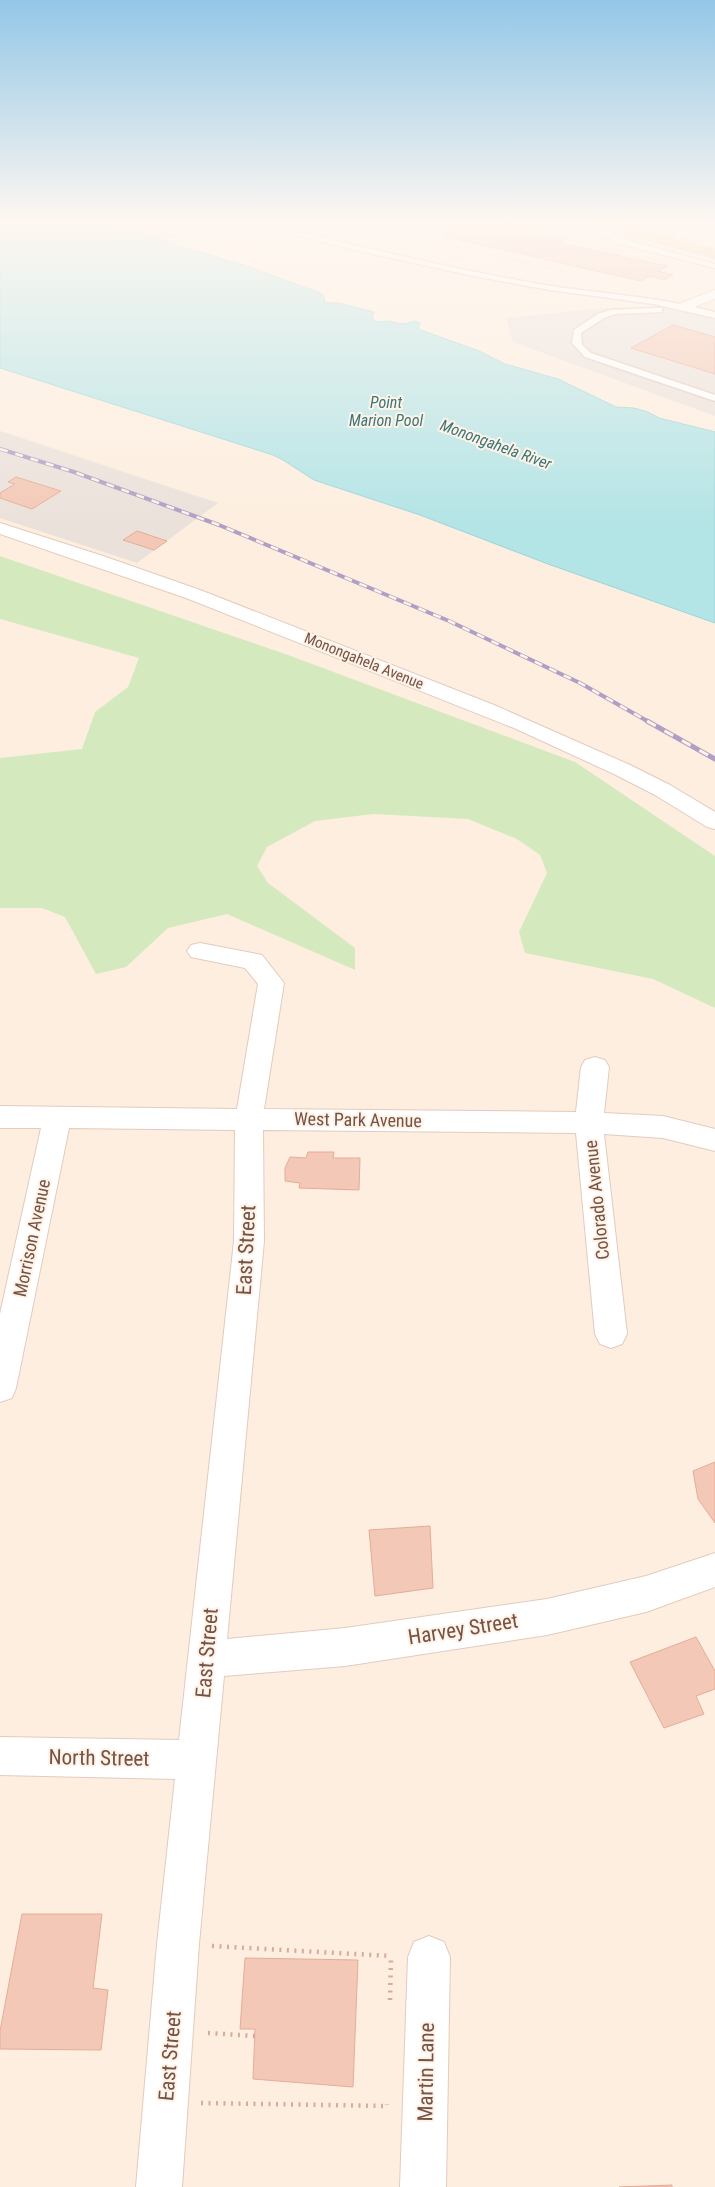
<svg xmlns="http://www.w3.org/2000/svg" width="715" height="2187" viewBox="0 0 715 2187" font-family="'Roboto Condensed',sans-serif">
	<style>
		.industrial { fill: #ebe1db }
		.green { fill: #d4eabe }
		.water { fill: #b3e4e6; stroke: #99d5d8 }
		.building { fill: #f3c8b6; stroke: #e6ac96 }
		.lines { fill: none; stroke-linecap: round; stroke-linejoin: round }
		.service-casing { stroke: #e3cbbe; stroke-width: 3 }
		.minor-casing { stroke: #e3cbbe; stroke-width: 2 }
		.primary-casing { stroke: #d8cfcb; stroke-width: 2 }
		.path-far1 { stroke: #d7ab99; stroke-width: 2; stroke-dasharray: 0.5 2; stroke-linecap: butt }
		.path { stroke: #d7ab99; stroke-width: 4.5; stroke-dasharray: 2 5.5; stroke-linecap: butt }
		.service { fill: #fff; fill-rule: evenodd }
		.minor { fill: #fff; fill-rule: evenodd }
		.primary { fill: #fecc95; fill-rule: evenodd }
		.rail-far1-casing { stroke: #af9ec5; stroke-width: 4 }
		.rail-casing { stroke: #af9ec5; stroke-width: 5 }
		.rail-far1 { stroke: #fff2e6; stroke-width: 2.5; stroke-dasharray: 8; stroke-linecap: butt }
		.rail { stroke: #fff2e6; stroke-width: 3; stroke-dasharray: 10; stroke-linecap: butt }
		.labels { text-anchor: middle; stroke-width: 4; stroke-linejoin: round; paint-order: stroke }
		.far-street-label { font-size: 15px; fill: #745246; stroke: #fff2e6 }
		.far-water-label { font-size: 16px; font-style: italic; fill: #3a767a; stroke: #fff2e6 }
		.street-label { font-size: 18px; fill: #745246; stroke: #fff2e6 }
		.near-street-label { font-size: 21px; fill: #745246; stroke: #fff2e6 }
	</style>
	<rect width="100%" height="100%" fill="#fdeedf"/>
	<!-- industrial -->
	<g class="industrial">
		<polygon points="664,306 715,320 715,416 513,342 506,318 605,308"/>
		<polygon points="0,431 218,503 137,563 0,518"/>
	</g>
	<!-- green -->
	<g class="green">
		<polygon points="91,221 188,221 161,240"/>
		<polygon points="0,556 288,655 575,762 715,856 715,1008 653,979 525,953 519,932 547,873 540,855 517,839 468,819 373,814 315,821 267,847 257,866 268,883 355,948 355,970 227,914 168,928 126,967 96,974 65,917 42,908 0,908 0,758 82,749 95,712 128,687 139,658 0,619"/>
	</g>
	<!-- water -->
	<polygon class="water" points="0,221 91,221 106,224 247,266 320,293 324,296 325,303 339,303 374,312 372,318 376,322 391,321 396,323 405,324 415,321 420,323 418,329 479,351 505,364 558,379 616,407 634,408 648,412 659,418 715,432 715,623 548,564 420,515 314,480 283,460 273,455 0,368"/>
	<!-- building -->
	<g class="building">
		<polygon points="391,221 473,221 523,231 539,222 554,226 539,236 545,237 550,233 569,237 560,243 667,266 658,271 673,275 664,280 650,276 641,281 442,236 447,233 432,230 427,233 423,232 427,229"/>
		<polygon points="642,221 676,221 651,230 633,224"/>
		<polygon points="673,325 715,337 715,374 631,348"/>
		<polygon points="16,477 61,491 32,509 0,498 0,493 15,484 8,482"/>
		<polygon points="137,531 167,541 154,550 123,540"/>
		<polygon points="308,1152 334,1152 333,1158 360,1158 359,1190 299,1188 300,1183 285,1181 285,1168 290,1157 306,1158"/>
		<polygon points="715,1462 715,1523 698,1499 693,1471"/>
		<polygon points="430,1526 433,1588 375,1596 369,1530"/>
		<polygon points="696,1637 715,1671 715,1689 696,1696 704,1714 664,1728 630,1662"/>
		<polygon points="22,1914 102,1914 93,1988 108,1990 101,2050 0,2049 0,2031"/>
		<polygon points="245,1958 358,1960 353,2087 253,2079 255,2029 240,2029"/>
		<polygon points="672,2185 672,2187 619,2187"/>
	</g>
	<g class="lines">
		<defs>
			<g id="service">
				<polygon points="125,221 137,221 184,235 180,237"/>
				<path d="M241,221h13c94,23 189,46 285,63 59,10 118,12 176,28v6l-61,-14 -104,-14 -76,-14 -115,-25z"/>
				<path d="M549,221c21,-1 57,7 74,18l92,25v4l-98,-25 -9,-6z"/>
				<polygon points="635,221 645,221 641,223"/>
				<polygon points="705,222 712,224 672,244 668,242 679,235 655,227 659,225 685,232"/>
				<polygon points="659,308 662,308 662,312 615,314 604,318 581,333 582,345 591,353 715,395 715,401 585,357 572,343 574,330 598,314 611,310"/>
			</g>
			<g id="minor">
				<polygon points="715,290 715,299 686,310 679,306 681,303"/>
				<polygon points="0,523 103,556 200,590 494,705 630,765 670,785 715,812 715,829 707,827 655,795 614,774 514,728 186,598 0,534"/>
				<polygon points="200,943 262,955 284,983 264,1109 576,1112 581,1067 585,1060 595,1057 605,1060 609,1067 604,1113 663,1116 715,1129 715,1151 663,1138 604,1134 627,1334 622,1344 611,1348 600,1344 595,1334 576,1133 263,1130 264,1241 227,1639 345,1628 547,1599 646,1576 715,1553 715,1587 646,1612 547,1635 345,1666 224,1676 199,1944 182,2187 136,2187 157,1944 175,1779 0,1775 0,1737 179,1740 234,1241 235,1130 69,1128 16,1388 12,1398 0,1402 0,1314 41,1128 0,1128 0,1106 237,1109 258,984 245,968 191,957 187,951 191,945"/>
				<polygon points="429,1936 444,1942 450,1957 446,2187 400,2187 408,1957 414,1942"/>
			</g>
			<polygon id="primary" points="588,221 608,221 715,250 715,258 590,224"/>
		</defs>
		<!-- service casing -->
		<use href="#service" class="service-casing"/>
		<!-- minor casing -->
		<use href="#minor" class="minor-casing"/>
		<!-- primary casing -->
		<use href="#primary" class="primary-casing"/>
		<!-- path-far1 -->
		<polyline class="path-far1" points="347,221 555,270"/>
		<!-- path -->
		<g class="path">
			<polyline points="212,1946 391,1956"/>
			<polyline points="390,2000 391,1956"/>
			<polyline points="208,2033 255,2036"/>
			<polyline points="201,2103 387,2106 387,2104"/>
		</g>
		<!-- service -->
		<use href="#service" class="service"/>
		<!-- minor -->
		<use href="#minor" class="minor"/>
		<!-- primary -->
		<use href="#primary" class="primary"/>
		<defs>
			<polyline id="rail-far1" points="0,449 74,472 219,525 449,621 580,683 649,722"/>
			<polyline id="rail" points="647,721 715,759"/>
		</defs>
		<!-- rail-far1 casing -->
		<use href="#rail-far1" class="rail-far1-casing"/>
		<!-- rail casing -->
		<use href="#rail" class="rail-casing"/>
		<!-- rail-far1 -->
		<use href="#rail-far1" class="rail-far1"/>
		<!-- rail -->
		<use href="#rail" class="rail"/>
	</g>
	<!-- sky -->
	<linearGradient id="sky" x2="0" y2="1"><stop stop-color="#93c7e7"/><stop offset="0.42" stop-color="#fef7f1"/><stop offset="1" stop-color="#fef7f1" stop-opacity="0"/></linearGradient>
	<rect width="715" height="527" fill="url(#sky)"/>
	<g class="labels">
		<!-- far-street labels -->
		<g class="far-street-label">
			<text transform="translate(364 661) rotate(22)" y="5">Monongahela Avenue</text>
		</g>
		<!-- far-water labels -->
		<g class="far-water-label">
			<text x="386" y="408">Point<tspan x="386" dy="18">Marion Pool</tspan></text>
			<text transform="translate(496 444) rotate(20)" y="6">Monongahela River</text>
		</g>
		<!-- street labels -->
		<g class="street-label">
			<text transform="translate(358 1120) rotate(1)" y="6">West Park Avenue</text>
			<text transform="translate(597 1200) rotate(-96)" y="6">Colorado Avenue</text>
			<text transform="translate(32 1238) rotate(-78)" y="6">Morrison Avenue</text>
		</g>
		<!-- near-street labels -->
		<g class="near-street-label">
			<text transform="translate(246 1250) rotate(-87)" y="7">East Street</text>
			<text transform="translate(463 1629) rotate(-9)" y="7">Harvey Street</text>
			<text transform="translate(207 1653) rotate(-85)" y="7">East Street</text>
			<text transform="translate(99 1758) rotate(1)" y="7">North Street</text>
			<text transform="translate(170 2056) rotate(-85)" y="7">East Street</text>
			<text transform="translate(426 2072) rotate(-89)" y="7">Martin Lane</text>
		</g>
	</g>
</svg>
